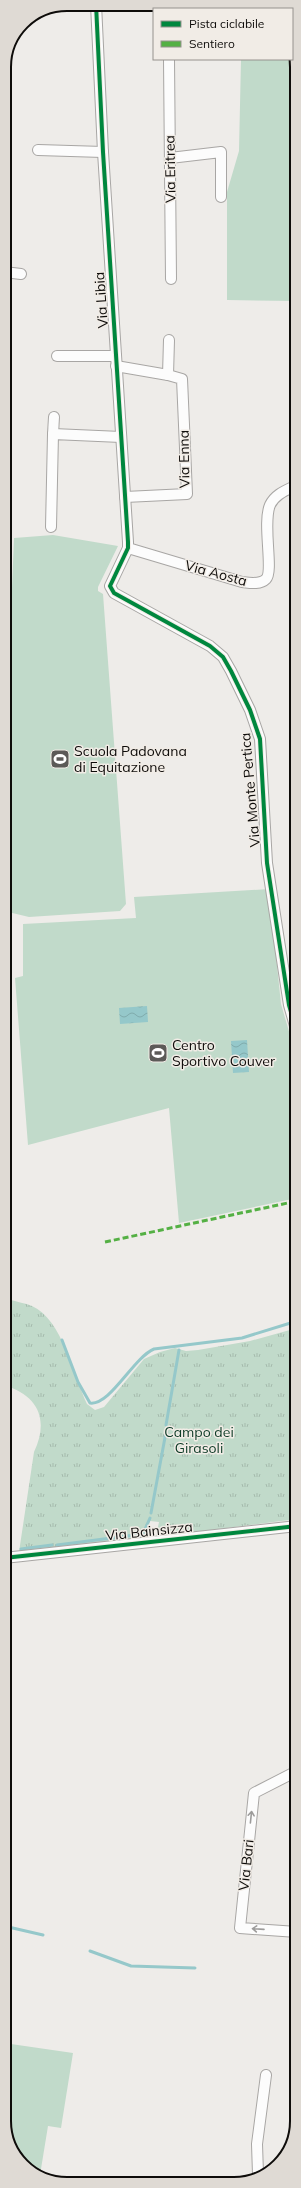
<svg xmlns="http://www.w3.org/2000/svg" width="301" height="2188" viewBox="0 0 301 2188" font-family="Mulish,sans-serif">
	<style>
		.green { fill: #c1daca }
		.park { fill: url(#park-tufts) }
		.water { fill: url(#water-waves) }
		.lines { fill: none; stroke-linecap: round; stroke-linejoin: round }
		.stream { stroke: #95c8ca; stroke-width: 3 }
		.street-casing { stroke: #a8a6a4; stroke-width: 12 }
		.street { stroke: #fcfcfc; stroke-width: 10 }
		.quiet { stroke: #54b044; stroke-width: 3; stroke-dasharray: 6 3; stroke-linecap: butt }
		.cycleway-casing { stroke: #f1ece6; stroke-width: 6 }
		.cycleway { stroke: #00873e; stroke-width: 4 }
		.oneway { stroke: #9d9c9b }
		.labels { text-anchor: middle; stroke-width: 3; stroke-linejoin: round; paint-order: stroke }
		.street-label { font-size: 14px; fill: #0e0c0a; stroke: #f1ece6 }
		.poi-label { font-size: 14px; fill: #0e0c0a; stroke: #f1ece6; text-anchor: start }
		.park-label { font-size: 14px; fill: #0d3b26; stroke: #f1ece6 }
		.rim { fill: none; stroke: #0e0c0a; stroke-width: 2 }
	</style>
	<defs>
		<pattern id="park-tufts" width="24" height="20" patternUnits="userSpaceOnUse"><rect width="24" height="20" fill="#c1daca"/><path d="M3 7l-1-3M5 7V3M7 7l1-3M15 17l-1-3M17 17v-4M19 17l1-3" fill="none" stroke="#a5baac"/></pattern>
		<pattern id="water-waves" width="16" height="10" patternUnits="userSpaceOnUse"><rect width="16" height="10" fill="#95c8ca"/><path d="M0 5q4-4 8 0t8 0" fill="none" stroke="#7fabac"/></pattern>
	</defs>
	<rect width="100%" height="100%" fill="#eeece9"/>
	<!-- green -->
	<g class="green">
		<polygon points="292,51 297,62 297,301 227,300 227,192 239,151 241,59 292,59"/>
		<polygon points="53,535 118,546 98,587 98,591 103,594 126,904 120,911 29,917 4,911 4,637 10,637 14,538"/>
		<polygon points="269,889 281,1004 297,1059 297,1198 179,1223 169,1108 28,1145 15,978 23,976 23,924 136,918 134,897"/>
		<polygon points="4,2043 73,2053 61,2128 48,2126 40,2175 19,2162 4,2126"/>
	</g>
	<!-- park -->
	<path class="park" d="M11,1300c6,2 14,3 21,6 30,13 42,70 55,98l8,6 9,-3 40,-48 16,-7 15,-4 11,3 12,-1 52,-9 47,-13v191l-141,18 3,-15 -9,-1 -6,16 -125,15 15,-100c15,-32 5,-56 -30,-67v-64z"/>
	<!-- water -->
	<g class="water">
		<polygon points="147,1006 148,1022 120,1024 119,1008"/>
		<polygon points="247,1040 249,1072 233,1073 231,1041"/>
	</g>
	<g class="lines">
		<!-- stream -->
		<g class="stream">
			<polyline points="296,981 297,980"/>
			<path d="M62,1340l16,42 12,21c20,3 43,-45 64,-54l88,-11 55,-17"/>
			<polyline points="166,1425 179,1350"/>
			<polyline points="151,1513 166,1432"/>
			<polyline points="57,1545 143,1534 150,1518"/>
			<polyline points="21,1549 52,1545"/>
			<polyline points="4,1926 43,1935"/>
			<polyline points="90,1951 131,1966 195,1968"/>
		</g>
		<defs>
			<g id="street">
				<polyline points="96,4 103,152 128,542 128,548 110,586 114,593 210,646 223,657 231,671 250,710 260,739 267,863 289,1005 297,1033"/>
				<polyline points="168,5 168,9"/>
				<polyline points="169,59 171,279"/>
				<polyline points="38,150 103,152"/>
				<polyline points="170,158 221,152 221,197"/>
				<polyline points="4,272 21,274"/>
				<polyline points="57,356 116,356"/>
				<polyline points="116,366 168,375 182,379 187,494 125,497"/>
				<polyline points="168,375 169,340"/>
				<polyline points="53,434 54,417"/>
				<polyline points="51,527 53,434 121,437"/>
				<path d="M128,548l114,34c8,1 18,3 24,-3 8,-8 -4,-56 4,-74 5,-11 17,-15 27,-20"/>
				<polyline points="287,991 297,989"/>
				<polyline points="4,1558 297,1526"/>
				<polyline points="297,1771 254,1793 240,1928 297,1932"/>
				<polyline points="258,2174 257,2144 266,2075"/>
			</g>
		</defs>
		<!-- street casing -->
		<use href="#street" class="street-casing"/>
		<!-- street -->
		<use href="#street" class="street"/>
		<!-- quiet -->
		<polyline class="quiet" points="105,1242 297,1201"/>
		<defs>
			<g id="cycleway">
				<polyline points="96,4 103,152 128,542 128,548 110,586 114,593 210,646 223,657 231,671 250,710 260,739 267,863 289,1005 297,1033"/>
				<polyline points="4,1558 297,1526"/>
			</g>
		</defs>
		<!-- cycleway casing -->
		<use href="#cycleway" class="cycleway-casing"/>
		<!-- cycleway -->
		<use href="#cycleway" class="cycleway"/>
	</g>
	<!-- one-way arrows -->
	<defs><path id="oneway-shaft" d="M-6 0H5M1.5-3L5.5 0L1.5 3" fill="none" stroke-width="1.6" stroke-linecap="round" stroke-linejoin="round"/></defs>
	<g class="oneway">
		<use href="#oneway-shaft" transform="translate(251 1817) rotate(-84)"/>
		<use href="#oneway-shaft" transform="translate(258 1929) rotate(-176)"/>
	</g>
	<!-- icons -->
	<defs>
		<symbol id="stadium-square" viewBox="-11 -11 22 22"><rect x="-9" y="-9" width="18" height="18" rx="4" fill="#5c5a58" stroke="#f1ece6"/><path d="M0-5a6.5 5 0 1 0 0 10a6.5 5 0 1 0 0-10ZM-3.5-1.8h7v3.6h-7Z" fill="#fff"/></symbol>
	</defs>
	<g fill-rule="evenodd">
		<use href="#stadium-square" x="49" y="748" width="22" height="22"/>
		<use href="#stadium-square" x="147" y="1042" width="22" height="22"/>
	</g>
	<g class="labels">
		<!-- street labels -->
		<g class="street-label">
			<text transform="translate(170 169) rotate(-91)" y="5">Via Eritrea</text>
			<text transform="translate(101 300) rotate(-94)" y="5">Via Libia</text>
			<text transform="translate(184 459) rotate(-91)" y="5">Via Enna</text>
			<text transform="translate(216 573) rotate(15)" y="5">Via Aosta</text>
			<text transform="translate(250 790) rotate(-95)" y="5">Via Monte Pertica</text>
			<text transform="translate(149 1531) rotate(-6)" y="5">Via Bainsizza</text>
			<text transform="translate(246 1865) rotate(-84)" y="5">Via Bari</text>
		</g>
		<!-- poi labels -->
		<g class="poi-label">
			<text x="74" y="756">Scuola Padovana<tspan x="74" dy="16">di Equitazione</tspan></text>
			<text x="172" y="1050">Centro<tspan x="172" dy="16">Sportivo Couver</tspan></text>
		</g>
		<!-- park labels -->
		<g class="park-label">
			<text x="199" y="1437">Campo dei<tspan x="199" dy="16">Girasoli</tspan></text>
		</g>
	</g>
	<!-- crop -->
	<path d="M0 0H301V2188H0ZM67 11H234A56 56 0 0 1 290 67V2121A56 56 0 0 1 234 2177H67A56 56 0 0 1 11 2121V67A56 56 0 0 1 67 11Z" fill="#dfdad4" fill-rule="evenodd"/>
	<path class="rim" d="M67 11H234A56 56 0 0 1 290 67V2121A56 56 0 0 1 234 2177H67A56 56 0 0 1 11 2121V67A56 56 0 0 1 67 11Z"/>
	<!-- legend -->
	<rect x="153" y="8" width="140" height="52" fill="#f1ece6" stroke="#96928e"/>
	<rect x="161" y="21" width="20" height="6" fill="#00873e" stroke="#96928e"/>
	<text x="189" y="28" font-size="12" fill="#0e0c0a">Pista ciclabile</text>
	<rect x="161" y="41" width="20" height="6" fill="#54b044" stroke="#96928e"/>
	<text x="189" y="48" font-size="12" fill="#0e0c0a">Sentiero</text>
</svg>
